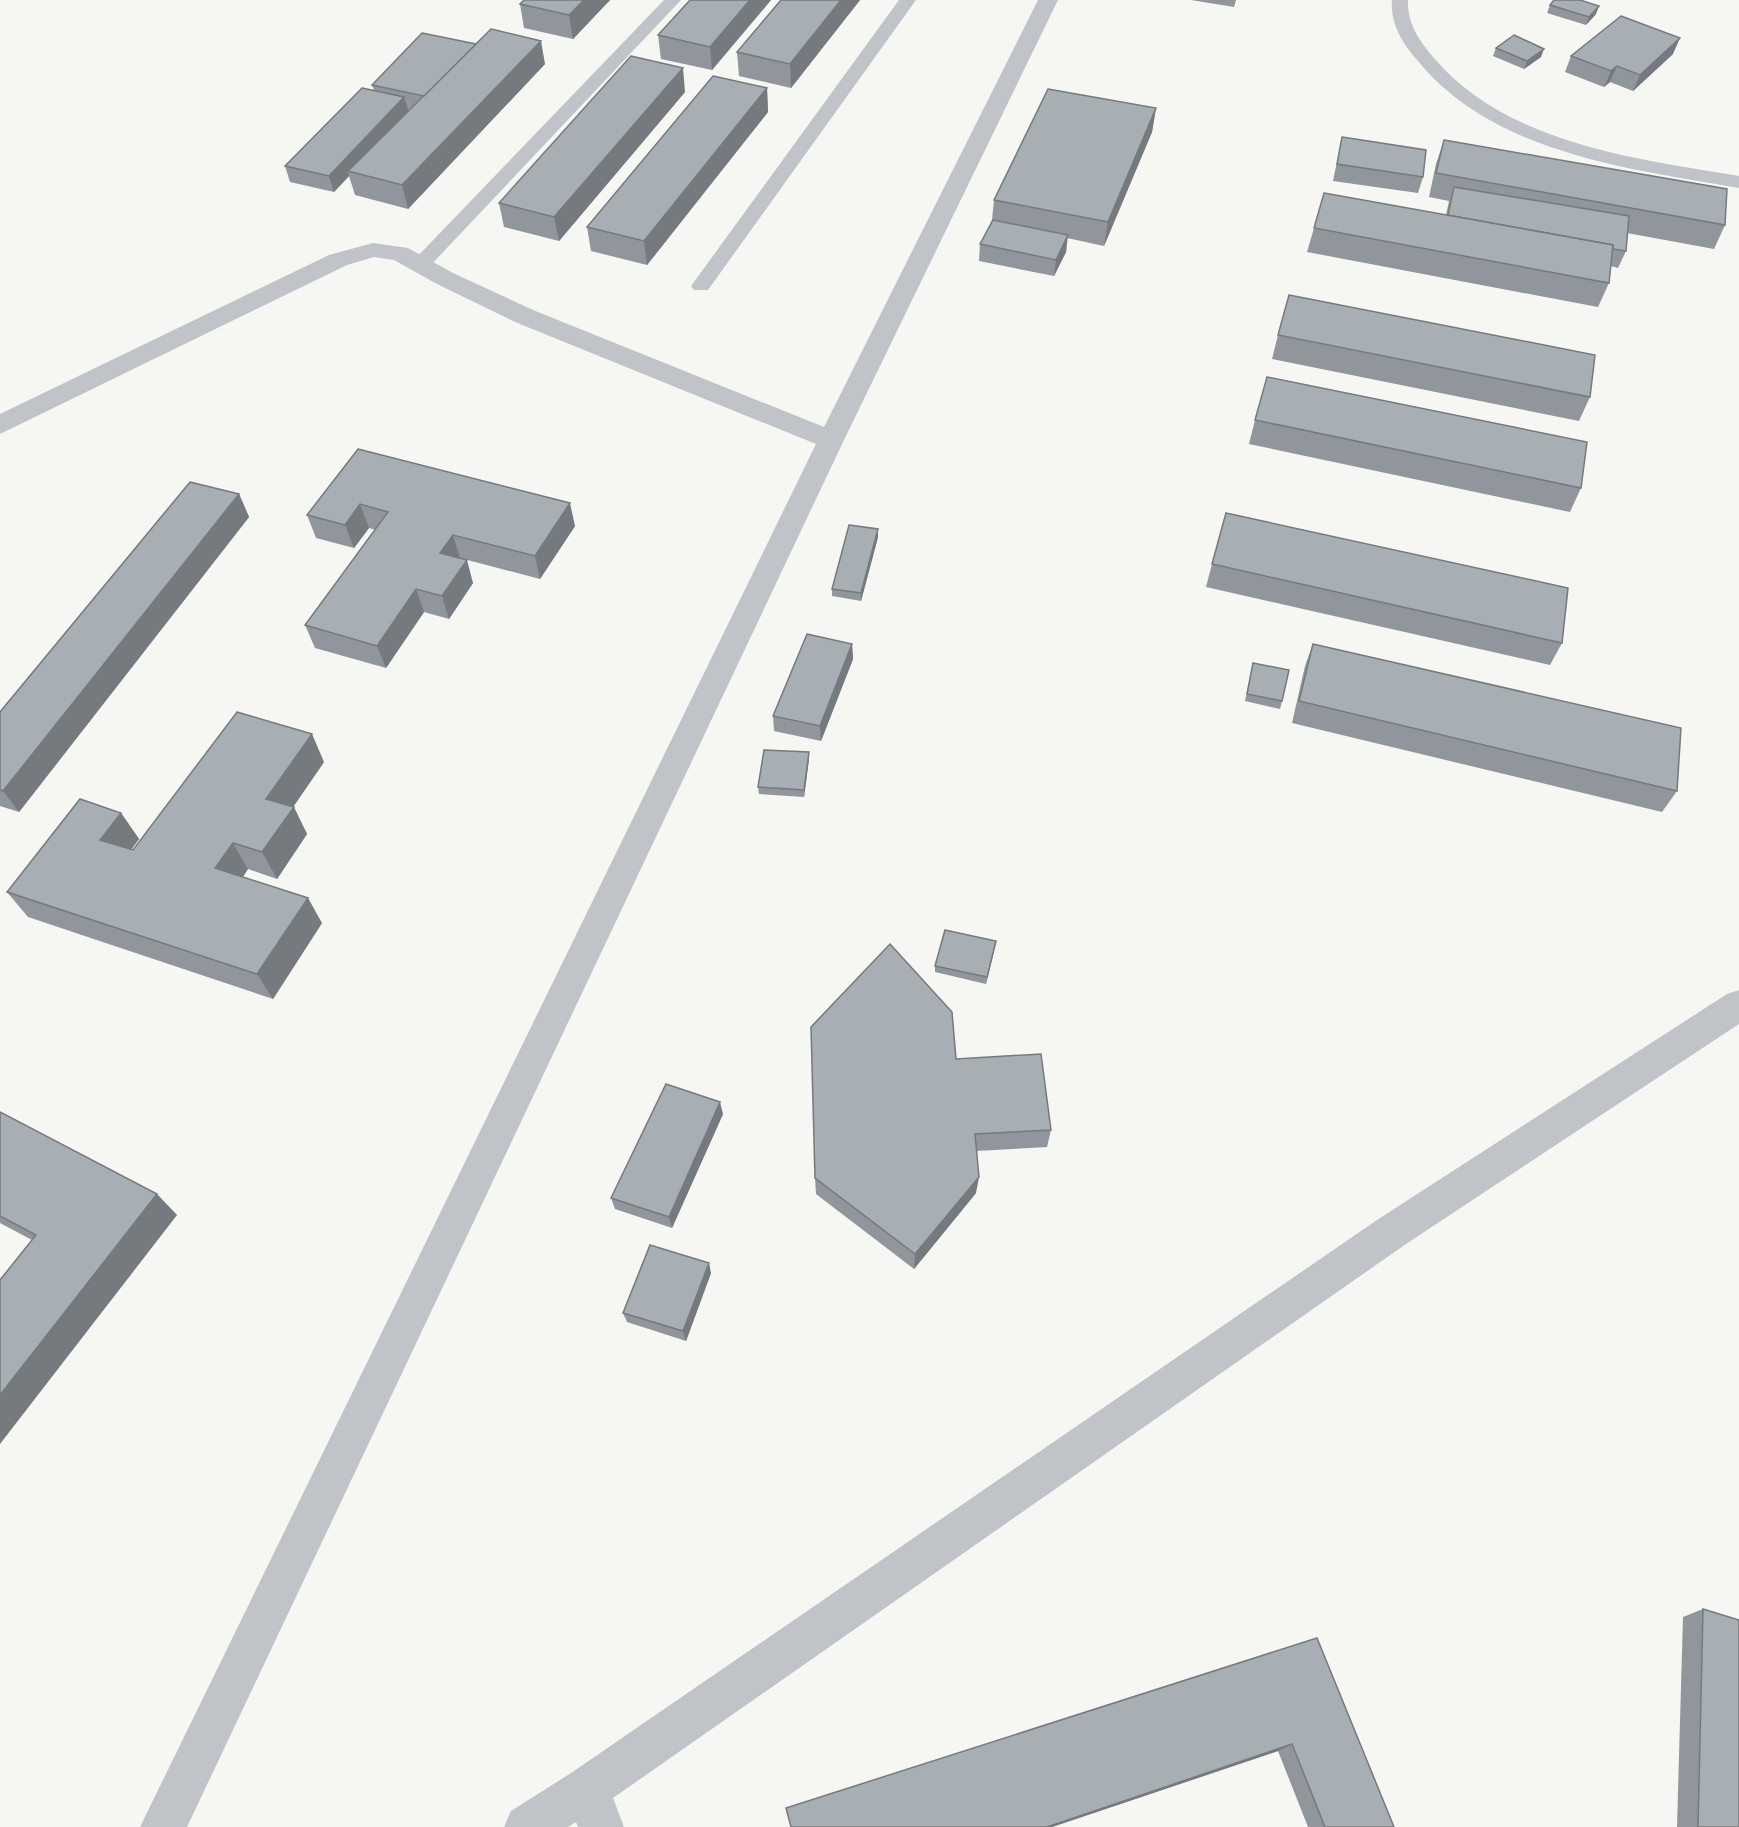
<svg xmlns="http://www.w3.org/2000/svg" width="1739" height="1827" viewBox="0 0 1739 1827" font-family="'PT Sans Narrow',sans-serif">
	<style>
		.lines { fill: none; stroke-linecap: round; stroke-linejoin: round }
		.service { fill: #c0c3c7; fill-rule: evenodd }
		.minor { fill: #c0c3c7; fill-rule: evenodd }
		.wall { fill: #90969b }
		.shaded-wall { fill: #757a7e }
		.building { fill: #a7aeb4; stroke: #757a7e; stroke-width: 1.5 }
	</style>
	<rect width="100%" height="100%" fill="#f6f6f3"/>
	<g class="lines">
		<!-- service -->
		<g class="service">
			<polygon points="664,0 681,0 428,268 414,268 411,264 414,260"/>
			<polygon points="899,0 916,0 708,290 694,290 691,286 694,282"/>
			<path d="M1392,0h16c-1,23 11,40 25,57 72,86 202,102 306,119v12c-110,-19 -246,-35 -321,-127 -15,-17 -28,-37 -26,-61z"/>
		</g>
		<!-- minor -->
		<g class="minor">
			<polygon points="1038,0 1058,0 844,440 187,1827 140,1827 816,444 515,322 435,283 394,260 374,257 347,265 0,434 0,414 329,255 373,243 408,248 453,273 533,310 824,427"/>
			<polygon points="1739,990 1739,1024 1406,1244 613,1798 624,1827 578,1827 576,1822 568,1827 504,1827 511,1811 571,1773 1380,1218 1727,994"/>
		</g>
	</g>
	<!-- wall -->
	<g class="wall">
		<polygon points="610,0 573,39 524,28 520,4"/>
		<polygon points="771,0 712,70 661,59 658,35"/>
		<polygon points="781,0 860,0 791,88 739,76 737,52"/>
		<polygon points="1191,0 1236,0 1234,7"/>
		<polygon points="1550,5 1596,14 1586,25 1547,13"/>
		<polygon points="1496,48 1541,57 1524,69 1493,56"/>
		<polygon points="1673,54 1633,91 1610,82 1604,87 1565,72 1571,56"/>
		<polygon points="545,64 408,209 355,195 349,176 334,192 290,182 285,166 374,90 372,85"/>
		<polygon points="767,88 768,112 647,265 591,251 587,227"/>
		<polygon points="685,92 559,241 504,227 499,203"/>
		<polygon points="1156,108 1152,132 1104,246 1067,238 1066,252 1054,276 979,261 980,244 992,220 994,200"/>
		<polygon points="1342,137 1423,177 1418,193 1333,181"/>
		<polygon points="1444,140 1725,225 1714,249 1627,233 1626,251 1618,268 1611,266 1609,283 1598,307 1307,252 1314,228 1446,215 1449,201 1429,197 1436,164"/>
		<polygon points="1278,335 1590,397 1579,421 1272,359"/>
		<polygon points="1255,420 1581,488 1570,512 1249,444"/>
		<polygon points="358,449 575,526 540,579 460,558 473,583 449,619 424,612 386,668 315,648 305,625 376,530 369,528 354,548 316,538 307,515"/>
		<polygon points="239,494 249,517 19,812 0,806 0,712"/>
		<polygon points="878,529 878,537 861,601 832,596 832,589"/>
		<polygon points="1212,564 1562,643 1550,665 1206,587"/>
		<polygon points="852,644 853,659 821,741 774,731 773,716"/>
		<polygon points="1313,644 1677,791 1662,812 1292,723 1305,666"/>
		<polygon points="1253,663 1282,701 1280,709 1245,701"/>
		<polygon points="809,759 804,797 759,794 758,787"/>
		<polygon points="324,762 293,807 307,834 277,879 248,869 243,877 322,923 273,999 28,917 7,892 121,813 139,839 131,850 133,850"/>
		<polygon points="996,941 986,984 935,972 935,966"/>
		<polygon points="956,1059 1051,1130 1047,1147 976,1151 976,1193 914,1269 816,1194 815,1178"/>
		<polygon points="0,1112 177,1215 32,1240 0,1223"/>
		<polygon points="723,1114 672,1228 615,1209 611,1198"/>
		<polygon points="711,1273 686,1341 627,1322 623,1313"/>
		<polygon points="1703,1609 1739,1827 1677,1827 1683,1617"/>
		<polygon points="1317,1638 1394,1827 1308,1827 1278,1751 1052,1827 791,1827"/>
	</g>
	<!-- shaded-wall -->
	<g class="shaded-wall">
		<polygon points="584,0 610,0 573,39 569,15"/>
		<polygon points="750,0 771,0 712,70 710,47"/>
		<polygon points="841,0 860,0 791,88 790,64"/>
		<polygon points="1599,6 1596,14 1586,25 1589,17"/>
		<polygon points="1680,38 1673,54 1633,91 1640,75"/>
		<polygon points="541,41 545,64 408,209 402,185"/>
		<polygon points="1544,49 1541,57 1524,69 1527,61"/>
		<polygon points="1617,66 1610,82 1604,87 1611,71"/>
		<polygon points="683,68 685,92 559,241 554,217"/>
		<polygon points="767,88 768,112 647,265 644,241"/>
		<polygon points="404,97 409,113 348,171 349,176 334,192 329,176"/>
		<polygon points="1156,108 1152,132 1104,246 1108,222"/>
		<polygon points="1068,235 1066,252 1054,276 1056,260"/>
		<polygon points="239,494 249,517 19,812 3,791"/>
		<polygon points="570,503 575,526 540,579 535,556"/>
		<polygon points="360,504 369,528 354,548 345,525"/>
		<polygon points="878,529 878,537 861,601 861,593"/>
		<polygon points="453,535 460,558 447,576 440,553"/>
		<polygon points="467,560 473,583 449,619 442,596"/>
		<polygon points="416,589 424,612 386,668 377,646"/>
		<polygon points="852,644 853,659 821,741 820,726"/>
		<polygon points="312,734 324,762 280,826 266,799"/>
		<polygon points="809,752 809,759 804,797 804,790"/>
		<polygon points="294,807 307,834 277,879 262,852"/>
		<polygon points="121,813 139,839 119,866 100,840"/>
		<polygon points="233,843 248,869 231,894 215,868"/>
		<polygon points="308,898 322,923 273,999 257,974"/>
		<polygon points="996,941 995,947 986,984 987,977"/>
		<polygon points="720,1102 723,1114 672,1228 669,1217"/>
		<polygon points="979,1177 976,1193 914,1269 915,1254"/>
		<polygon points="157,1194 177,1215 0,1444 0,1395"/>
		<polygon points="709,1263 711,1273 686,1341 683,1331"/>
		<polygon points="1292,1744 1278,1751 1052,1827 1047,1827"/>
	</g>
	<!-- building -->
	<g class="building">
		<polygon points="524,0 584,0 569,15 520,4"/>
		<polygon points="690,0 750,0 710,47 658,35"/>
		<polygon points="781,0 841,0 790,64 737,52"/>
		<polygon points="1554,0 1580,0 1599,6 1589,17 1550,5"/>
		<polygon points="1621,16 1680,38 1640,75 1617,66 1611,71 1571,56"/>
		<polygon points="491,29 541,41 402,185 348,171"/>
		<polygon points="422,33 476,44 424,96 372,85"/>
		<polygon points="1514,35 1544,49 1527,61 1496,48"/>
		<polygon points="631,56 683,68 554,217 499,203"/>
		<polygon points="713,76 767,88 644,241 587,227"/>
		<polygon points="362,88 404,97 329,176 285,166"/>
		<polygon points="1048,89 1156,108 1108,222 994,200"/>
		<polygon points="1342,137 1426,150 1423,177 1337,164"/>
		<polygon points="1444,140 1727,189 1725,225 1436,173"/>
		<polygon points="1454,187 1629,216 1626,251 1613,249 1613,245 1448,215"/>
		<polygon points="1324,193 1613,245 1609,283 1314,228"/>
		<polygon points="993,220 1068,235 1056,260 980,244"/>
		<polygon points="1289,295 1595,355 1590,397 1278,335"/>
		<polygon points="1267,377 1587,442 1581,488 1255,420"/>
		<polygon points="358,449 570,503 535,556 453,535 440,553 467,560 442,596 416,589 377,646 305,625 388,512 360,504 345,525 307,515"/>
		<polygon points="190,482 239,494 3,791 0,790 0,712"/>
		<polygon points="1226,513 1568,588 1562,643 1212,564"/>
		<polygon points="849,525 878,529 861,593 832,589"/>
		<polygon points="807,634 852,644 820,726 773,716"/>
		<polygon points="1313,644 1681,728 1677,791 1299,701"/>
		<polygon points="1253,663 1289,670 1282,701 1247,694"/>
		<polygon points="237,712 312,734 266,799 294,807 262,852 233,843 215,868 308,898 257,974 7,892 80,799 121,813 100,840 133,850"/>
		<polygon points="764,750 809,752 804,790 758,787"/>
		<polygon points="945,930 996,941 987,977 935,966"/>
		<polygon points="890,944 952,1012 956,1059 1041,1054 1051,1130 975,1134 979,1177 915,1254 815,1178 811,1027"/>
		<polygon points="666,1084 720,1102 669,1217 611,1198"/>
		<polygon points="0,1112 157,1194 0,1395 0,1280 36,1235 0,1216"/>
		<polygon points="650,1245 709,1263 683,1331 623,1313"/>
		<polygon points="1703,1609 1739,1620 1739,1827 1698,1827"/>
		<polygon points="1317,1638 1394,1827 1325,1827 1292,1744 1047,1827 791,1827 786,1808"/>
	</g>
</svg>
